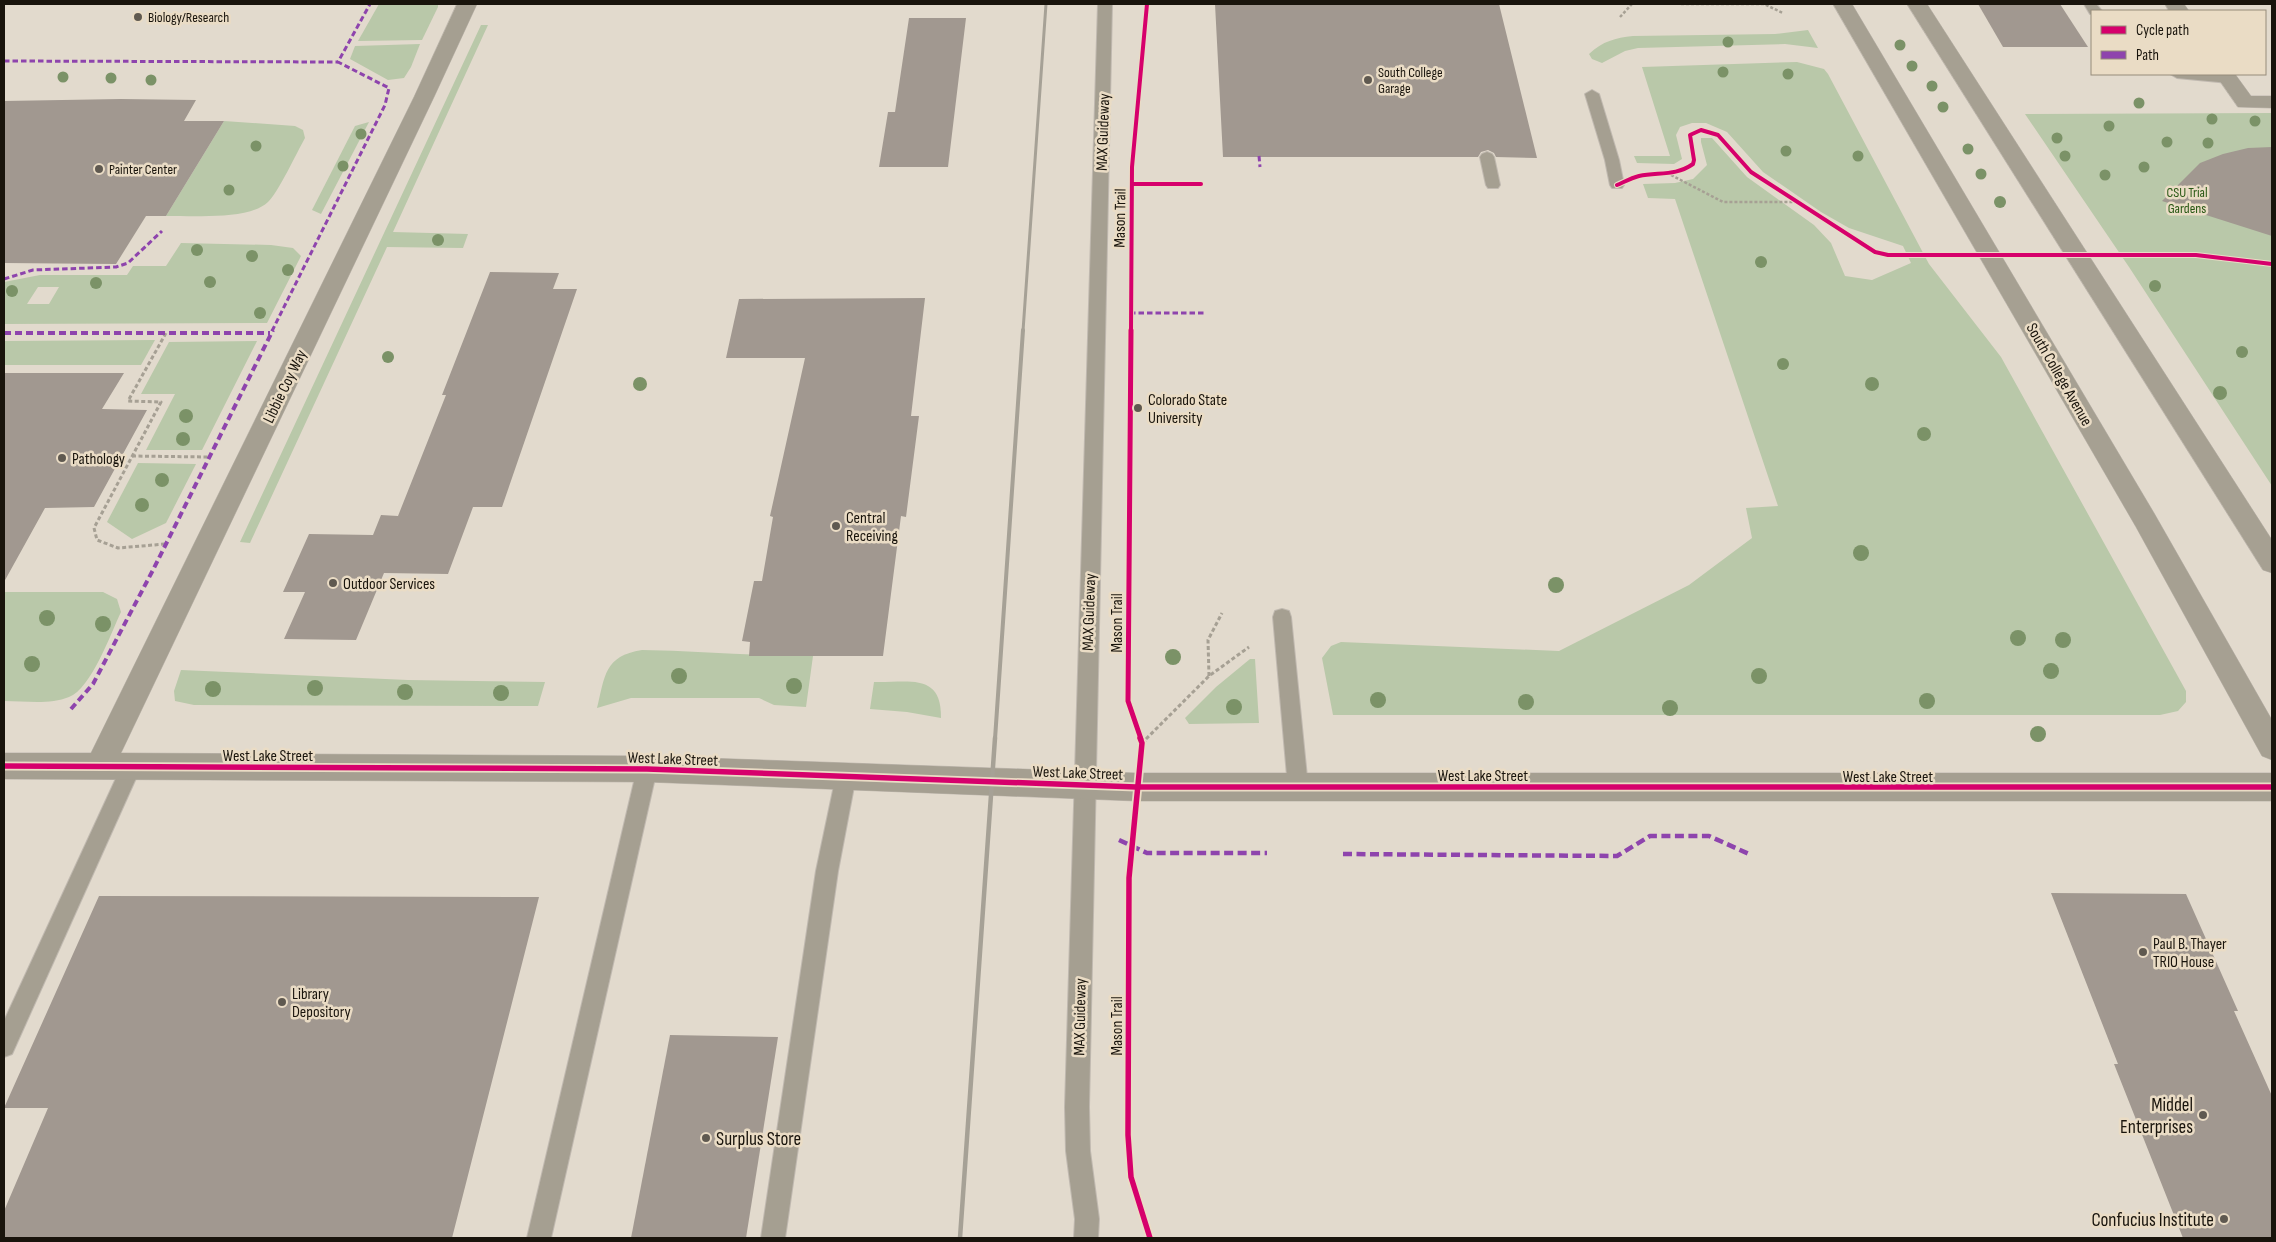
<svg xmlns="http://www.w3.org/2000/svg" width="2276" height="1242" viewBox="0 0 2276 1242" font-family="'Sofia Sans Condensed',sans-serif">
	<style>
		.green { fill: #b9c8a9; fill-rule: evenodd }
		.building { fill: #a19890 }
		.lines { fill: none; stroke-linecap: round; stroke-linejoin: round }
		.service-casing { stroke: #c0b9b0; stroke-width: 2 }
		.minor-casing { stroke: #c0b9b0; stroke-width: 1 }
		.trunk-casing { stroke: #c0b9b0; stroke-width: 1 }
		.path-far2 { stroke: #a6a094; stroke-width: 2.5; stroke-dasharray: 3 2; stroke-linecap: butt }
		.path-far1 { stroke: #a6a094; stroke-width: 3; stroke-dasharray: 4 2.5; stroke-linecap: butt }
		.path { stroke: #a6a094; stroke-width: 4; stroke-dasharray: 4.5 3; stroke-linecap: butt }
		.service { fill: #a59f91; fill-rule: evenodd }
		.minor { fill: #a59f91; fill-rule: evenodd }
		.trunk { fill: #a6a092; fill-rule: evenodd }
		.rail-far2 { stroke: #a6a196; stroke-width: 3 }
		.rail-far1 { stroke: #a6a196; stroke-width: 4 }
		.rail { stroke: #a6a196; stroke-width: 4.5 }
		.quiet-far2 { stroke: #8e44ad; stroke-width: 3; stroke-dasharray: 5.5 3; stroke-linecap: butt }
		.quiet-far1 { stroke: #8e44ad; stroke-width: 4; stroke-dasharray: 7 4; stroke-linecap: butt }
		.quiet { stroke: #8e44ad; stroke-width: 4.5; stroke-dasharray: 9 4.5; stroke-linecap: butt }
		.cycleway-far2-casing { stroke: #eadcc5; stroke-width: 6 }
		.cycleway-far1-casing { stroke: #eadcc5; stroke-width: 8 }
		.cycleway-casing { stroke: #eadcc5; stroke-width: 9 }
		.cycleway-far2 { stroke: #d6006c; stroke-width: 4 }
		.cycleway-far1 { stroke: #d6006c; stroke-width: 5 }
		.cycleway { stroke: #d6006c; stroke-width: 5.5 }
		.tree { fill: #7b9267 }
		.poi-dot { fill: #5f5950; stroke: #eadcc5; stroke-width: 2 }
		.labels { text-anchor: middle; stroke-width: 5; stroke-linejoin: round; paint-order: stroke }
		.far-poi-label { font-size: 14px; fill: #19140c; stroke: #eadcc5; text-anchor: start }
		.far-park-label { font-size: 14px; fill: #275713; stroke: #eadcc5 }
		.street-label { font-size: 16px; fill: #19140c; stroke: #eadcc5 }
		.poi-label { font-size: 16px; fill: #19140c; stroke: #eadcc5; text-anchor: start }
		.near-poi-label { font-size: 19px; fill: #19140c; stroke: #eadcc5; text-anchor: end }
	</style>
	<rect width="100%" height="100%" fill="#e2dacd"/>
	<!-- green -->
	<g class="green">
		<polygon points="379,4 438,4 438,7 422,40 358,41"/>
		<polygon points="481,25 488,25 393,232 468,234 463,248 387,247 250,543 240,542"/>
		<path d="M1808,30l10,18 -33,-4 -147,4 -13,3 -23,12 -10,-4 -3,-5c14,-13 26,-16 44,-18l142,-2z"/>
		<polygon points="420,44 411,67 404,78 388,80 350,59 355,46"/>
		<polygon points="1797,62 1824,69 1828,74 1929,264 2001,357 2186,691 2186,702 2178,711 2160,715 1333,715 1322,658 1331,646 1341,642 1559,651 1689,585 1752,538 1746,508 1778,506 1675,199 1648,198 1643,184 1675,183 1693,179 1707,165 1701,142 1701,138 1712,138 1747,177 1814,225 1831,243 1845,276 1872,280 1911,263 1903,246 1849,228 1821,212 1763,172 1727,132 1706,123 1692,123 1680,127 1676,135 1682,159 1674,164 1637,163 1634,156 1670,156 1642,67"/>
		<polygon points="2272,113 2272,486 2129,267 2025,114"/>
		<path d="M224,121l71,5 8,4 2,8c-8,14 -27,55 -37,64 -20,19 -74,13 -102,14z"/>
		<polygon points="369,122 321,214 312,210 355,126"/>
		<path d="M181,243l90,2 22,3 8,8 -34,67 -263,1v-42l36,-7h87l6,-9h33zM38,287h21l-10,17h-22z"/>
		<polygon points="155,340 141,365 4,365 4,341"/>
		<polygon points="257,341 202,450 146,450 175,394 141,394 169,342"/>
		<polygon points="138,463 196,464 166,523 132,539 107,522"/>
		<path d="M4,592h99l14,7 4,13c-10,21 -30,77 -52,85 -19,8 -44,4 -65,4z"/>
		<path d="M642,650c57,1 114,6 171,6l-7,51 -32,-2 -15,-7h-128l-34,10c8,-32 7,-52 45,-58z"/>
		<polygon points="1250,659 1255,659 1259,723 1189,724 1185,718 1216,687"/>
		<polygon points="181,670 408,680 545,682 538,706 194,705 175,701 174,691"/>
		<path d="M874,682c34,1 68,-10 67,36l-34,-6 -37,-3z"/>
	</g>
	<!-- building -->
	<g class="building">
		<polygon points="1215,4 1499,4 1537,158 1496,157 1494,153 1488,150 1481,152 1478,157 1223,157"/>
		<polygon points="1978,4 2060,4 2088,47 2003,47"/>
		<polygon points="909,18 966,18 948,167 879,167 888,112 895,112"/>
		<polygon points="121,99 196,100 184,121 224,121 166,216 146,216 116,264 4,263 4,101"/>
		<polygon points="2272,147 2272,236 2162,201 2200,163 2223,154 2248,148"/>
		<polygon points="490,272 559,273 553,289 577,289 502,507 473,507 448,574 384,573 356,640 284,639 305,592 283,592 309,534 373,535 381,515 398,516 446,395 442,395"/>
		<polygon points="925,298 911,416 919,416 906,517 901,516 883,656 749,656 750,642 742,641 754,581 762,581 773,517 770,516 805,358 726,358 739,299"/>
		<polygon points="4,373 124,373 102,409 147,410 94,507 45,508 4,582"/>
		<polygon points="2051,893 2186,894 2238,1011 2234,1011 2272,1096 2272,1238 2183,1238 2114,1064 2118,1064"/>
		<polygon points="99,896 539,897 452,1238 4,1238 4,1211 48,1108 4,1108"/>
		<polygon points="670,1035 778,1037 746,1238 631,1238"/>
	</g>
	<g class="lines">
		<defs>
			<g id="service">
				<polygon points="1098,4 1112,4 1089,1107 1090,1151 1099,1219 1098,1238 1074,1238 1075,1219 1066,1151 1065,1107"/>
				<polygon points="2084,4 2096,4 2102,11 2092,11 2092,14 2090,14"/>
				<polygon points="2170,74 2219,74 2234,76 2236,79 2229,83 2177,78"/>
				<polygon points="1592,90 1599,94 1619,160 1624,185 1622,188 1612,188 1610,185 1605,160 1585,94"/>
				<polygon points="1487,152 1492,154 1494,157 1500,185 1498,188 1488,188 1486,185 1480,157 1482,154"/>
				<polygon points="1282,609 1289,611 1291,617 1308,787 1305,794 1298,796 1291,794 1288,787 1273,617 1275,611"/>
				<polygon points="131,758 138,761 141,767 12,1054 4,1057 4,1021 124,761"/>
				<polygon points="647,760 654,763 657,769 551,1238 527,1238 637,769 640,763"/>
				<polygon points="846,767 853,769 856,776 838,871 785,1238 761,1238 816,871 836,776 839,769"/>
			</g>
			<g id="minor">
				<polygon points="457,4 477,4 434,97 121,753 647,756 1136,773 2272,773 2272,801 1136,801 647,782 4,779 4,753 91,753 414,97"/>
				<polygon points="2165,4 2184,4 2189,11 2169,11"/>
				<polygon points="2215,74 2235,74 2251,96 2272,96 2272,108 2238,107"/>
			</g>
			<g id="trunk">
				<polygon points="1833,4 1852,4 2154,513 2272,720 2272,760 2262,756 2136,527"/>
				<polygon points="1907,4 1927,4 2272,540 2272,573 2263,570"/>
			</g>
		</defs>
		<!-- service casing -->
		<use href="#service" class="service-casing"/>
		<!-- minor casing -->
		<use href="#minor" class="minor-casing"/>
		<!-- trunk casing -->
		<use href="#trunk" class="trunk-casing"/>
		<!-- path-far2 -->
		<g class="path-far2">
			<polyline points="1681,4 1764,4 1783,13"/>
			<polyline points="1620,17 1632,4"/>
			<polyline points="1671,175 1723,202 1795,202"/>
		</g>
		<!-- path-far1 -->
		<g class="path-far1">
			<polyline points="132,456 208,457"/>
			<polyline points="165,544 118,548 97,540 94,528 161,402 128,401 166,333"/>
			<polyline points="1209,676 1208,640 1222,613"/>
			<polyline points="1146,739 1209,676 1249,647"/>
		</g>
		<!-- path -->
		<polyline class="path" points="1142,743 1147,738"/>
		<!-- service -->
		<use href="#service" class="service"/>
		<!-- minor -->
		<use href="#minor" class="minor"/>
		<!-- trunk -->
		<use href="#trunk" class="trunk"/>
		<!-- rail-far2 -->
		<polyline class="rail-far2" points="1023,331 1046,4"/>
		<!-- rail-far1 -->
		<polyline class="rail-far1" points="995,739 1023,330"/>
		<!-- rail -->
		<polyline class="rail" points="960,1238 995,738"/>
		<!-- quiet-far2 -->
		<g class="quiet-far2">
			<polyline points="4,61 338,62"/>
			<polyline points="1259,156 1260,167"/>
			<polyline points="4,279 33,270 116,267 128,263 162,231"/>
			<polyline points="1130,313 1206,313"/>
			<polyline points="272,331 385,105 389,88 338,62 370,4"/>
		</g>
		<!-- quiet-far1 -->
		<g class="quiet-far1">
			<polyline points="4,333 270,333"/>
			<polyline points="71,709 93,684 153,570 273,330"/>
		</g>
		<!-- quiet -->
		<g class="quiet">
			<polyline points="1119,840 1147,853 1267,853"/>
			<polyline points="1343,854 1617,856 1650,836 1709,836 1749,854"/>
		</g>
		<defs>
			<g id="cycleway-far2">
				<polyline points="1132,184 1201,184"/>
				<path d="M1617,185c7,-3 14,-7 22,-9 20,-4 37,0 54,-12l1,-4 -4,-25 11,-5 17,5 33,37 124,80 13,3h308l76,9"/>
				<polyline points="1131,331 1132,167 1147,4"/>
			</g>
			<polyline id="cycleway-far1" points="1131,330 1128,701 1141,739"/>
			<g id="cycleway">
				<polyline points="1140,738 1142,743 1129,878 1128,1135 1131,1177 1150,1238"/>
				<polyline points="4,766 647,769 1136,787 2272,787"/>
			</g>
		</defs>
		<!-- cycleway-far2 casing -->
		<use href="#cycleway-far2" class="cycleway-far2-casing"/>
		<!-- cycleway-far1 casing -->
		<use href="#cycleway-far1" class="cycleway-far1-casing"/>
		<!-- cycleway casing -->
		<use href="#cycleway" class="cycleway-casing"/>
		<!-- cycleway-far2 -->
		<use href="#cycleway-far2" class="cycleway-far2"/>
		<!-- cycleway-far1 -->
		<use href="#cycleway-far1" class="cycleway-far1"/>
		<!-- cycleway -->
		<use href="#cycleway" class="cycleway"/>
	</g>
	<!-- trees -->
	<g class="tree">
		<circle cx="1728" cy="42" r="5.5"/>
		<circle cx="1900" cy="45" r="5.5"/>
		<circle cx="1912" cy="66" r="5.5"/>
		<circle cx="1723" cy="72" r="5.5"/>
		<circle cx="1788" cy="74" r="5.5"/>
		<circle cx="63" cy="77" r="5.5"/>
		<circle cx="111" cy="78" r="5.5"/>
		<circle cx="151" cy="80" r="5.5"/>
		<circle cx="1932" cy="86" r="5.5"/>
		<circle cx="2139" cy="103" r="5.5"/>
		<circle cx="1943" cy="107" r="5.5"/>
		<circle cx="2212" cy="119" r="5.5"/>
		<circle cx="2255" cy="121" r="5.5"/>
		<circle cx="2109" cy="126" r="5.5"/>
		<circle cx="361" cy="134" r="5.5"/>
		<circle cx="2057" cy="138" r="5.5"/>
		<circle cx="2167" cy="142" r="5.5"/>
		<circle cx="2208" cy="143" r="5.5"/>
		<circle cx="256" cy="146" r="5.5"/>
		<circle cx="1968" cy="149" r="5.5"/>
		<circle cx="1786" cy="151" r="5.5"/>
		<circle cx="1858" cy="156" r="5.5"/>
		<circle cx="2065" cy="156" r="5.5"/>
		<circle cx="343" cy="166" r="5.5"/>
		<circle cx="2144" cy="167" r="5.5"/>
		<circle cx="1981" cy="174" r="5.5"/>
		<circle cx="2105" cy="175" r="5.5"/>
		<circle cx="229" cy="190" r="5.5"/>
		<circle cx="2000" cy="202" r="6"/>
		<circle cx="438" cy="240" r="6"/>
		<circle cx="197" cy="250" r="6"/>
		<circle cx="252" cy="256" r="6"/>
		<circle cx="1761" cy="262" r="6"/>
		<circle cx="288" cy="270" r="6"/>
		<circle cx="210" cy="282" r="6"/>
		<circle cx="96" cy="283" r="6"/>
		<circle cx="2155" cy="286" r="6"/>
		<circle cx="12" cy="291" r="6"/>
		<circle cx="260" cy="313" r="6"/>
		<circle cx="2242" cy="352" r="6"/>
		<circle cx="388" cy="357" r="6"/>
		<circle cx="1783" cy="364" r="6"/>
		<circle cx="640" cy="384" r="7"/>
		<circle cx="1872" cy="384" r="7"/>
		<circle cx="2220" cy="393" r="7"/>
		<circle cx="186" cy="416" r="7"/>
		<circle cx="1924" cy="434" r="7"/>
		<circle cx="183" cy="439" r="7"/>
		<circle cx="162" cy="480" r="7"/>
		<circle cx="142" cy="505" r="7"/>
		<circle cx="1861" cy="553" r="8"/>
		<circle cx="1556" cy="585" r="8"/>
		<circle cx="47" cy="618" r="8"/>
		<circle cx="103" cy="624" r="8"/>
		<circle cx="2018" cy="638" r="8"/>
		<circle cx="2063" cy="640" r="8"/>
		<circle cx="1173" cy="657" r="8"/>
		<circle cx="32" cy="664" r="8"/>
		<circle cx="2051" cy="671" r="8"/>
		<circle cx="679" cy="676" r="8"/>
		<circle cx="1759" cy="676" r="8"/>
		<circle cx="794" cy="686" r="8"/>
		<circle cx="315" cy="688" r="8"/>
		<circle cx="213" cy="689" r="8"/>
		<circle cx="405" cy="692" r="8"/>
		<circle cx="501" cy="693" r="8"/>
		<circle cx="1378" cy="700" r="8"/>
		<circle cx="1927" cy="701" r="8"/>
		<circle cx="1526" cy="702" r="8"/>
		<circle cx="1234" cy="707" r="8"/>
		<circle cx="1670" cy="708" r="8"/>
		<circle cx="2038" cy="734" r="8"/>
	</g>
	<!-- markers -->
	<g class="poi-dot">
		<circle cx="138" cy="17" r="5"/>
		<circle cx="1368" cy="80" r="5"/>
		<circle cx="99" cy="169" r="5"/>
		<circle cx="1138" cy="408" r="5"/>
		<circle cx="62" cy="458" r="5"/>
		<circle cx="836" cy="526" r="5"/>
		<circle cx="333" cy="583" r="5"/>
		<circle cx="2143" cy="952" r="5"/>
		<circle cx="282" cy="1002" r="5"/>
		<circle cx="2203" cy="1115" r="5"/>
		<circle cx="706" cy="1138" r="5"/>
		<circle cx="2224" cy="1219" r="5"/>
	</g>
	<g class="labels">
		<!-- far-poi labels -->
		<g class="far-poi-label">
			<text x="148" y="22">Biology/Research</text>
			<text x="1378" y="77">South College<tspan x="1378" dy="16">Garage</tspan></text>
			<text x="109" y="174">Painter Center</text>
		</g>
		<!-- far-park labels -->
		<g class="far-park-label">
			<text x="2187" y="197">CSU Trial<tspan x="2187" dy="16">Gardens</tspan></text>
		</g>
		<!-- street labels -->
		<g class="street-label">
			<text transform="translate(1102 132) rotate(-88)" y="6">MAX Guideway</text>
			<text transform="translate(1119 218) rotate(-89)" y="6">Mason Trail</text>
			<text transform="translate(2060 374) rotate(60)" y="6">South College Avenue</text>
			<text transform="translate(284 386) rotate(-64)" y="6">Libbie Coy Way</text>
			<text transform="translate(1088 612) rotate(-88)" y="6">MAX Guideway</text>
			<text transform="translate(1116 623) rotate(-90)" y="6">Mason Trail</text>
			<text x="268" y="761">West Lake Street</text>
			<text transform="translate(673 758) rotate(2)" y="6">West Lake Street</text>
			<text transform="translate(1078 772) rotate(2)" y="6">West Lake Street</text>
			<text x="1483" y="781">West Lake Street</text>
			<text x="1888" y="782">West Lake Street</text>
			<text transform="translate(1079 1017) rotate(-89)" y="6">MAX Guideway</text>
			<text transform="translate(1116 1026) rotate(-90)" y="6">Mason Trail</text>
		</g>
		<!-- poi labels -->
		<g class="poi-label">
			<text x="1148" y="405">Colorado State<tspan x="1148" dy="18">University</tspan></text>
			<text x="72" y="464">Pathology</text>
			<text x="846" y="523">Central<tspan x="846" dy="18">Receiving</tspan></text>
			<text x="343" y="589">Outdoor Services</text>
			<text x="2153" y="949">Paul B. Thayer<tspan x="2153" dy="18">TRIO House</tspan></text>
			<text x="292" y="999">Library<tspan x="292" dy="18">Depository</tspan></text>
		</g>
		<!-- near-poi labels -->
		<g class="near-poi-label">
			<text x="2193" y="1111">Middel<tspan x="2193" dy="22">Enterprises</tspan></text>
			<text x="716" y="1145" text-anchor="start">Surplus Store</text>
			<text x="2214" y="1226">Confucius Institute</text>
		</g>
	</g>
	<!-- border -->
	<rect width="2276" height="1242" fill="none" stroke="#19140c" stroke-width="10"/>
	<!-- legend -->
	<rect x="2091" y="10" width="175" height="65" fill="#eadcc5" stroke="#968c7b"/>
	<rect x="2101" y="26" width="25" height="8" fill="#d6006c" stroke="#968c7b"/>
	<text x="2136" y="35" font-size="15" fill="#19140c">Cycle path</text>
	<rect x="2101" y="51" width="25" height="8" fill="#8e44ad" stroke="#968c7b"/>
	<text x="2136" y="60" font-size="15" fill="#19140c">Path</text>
</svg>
